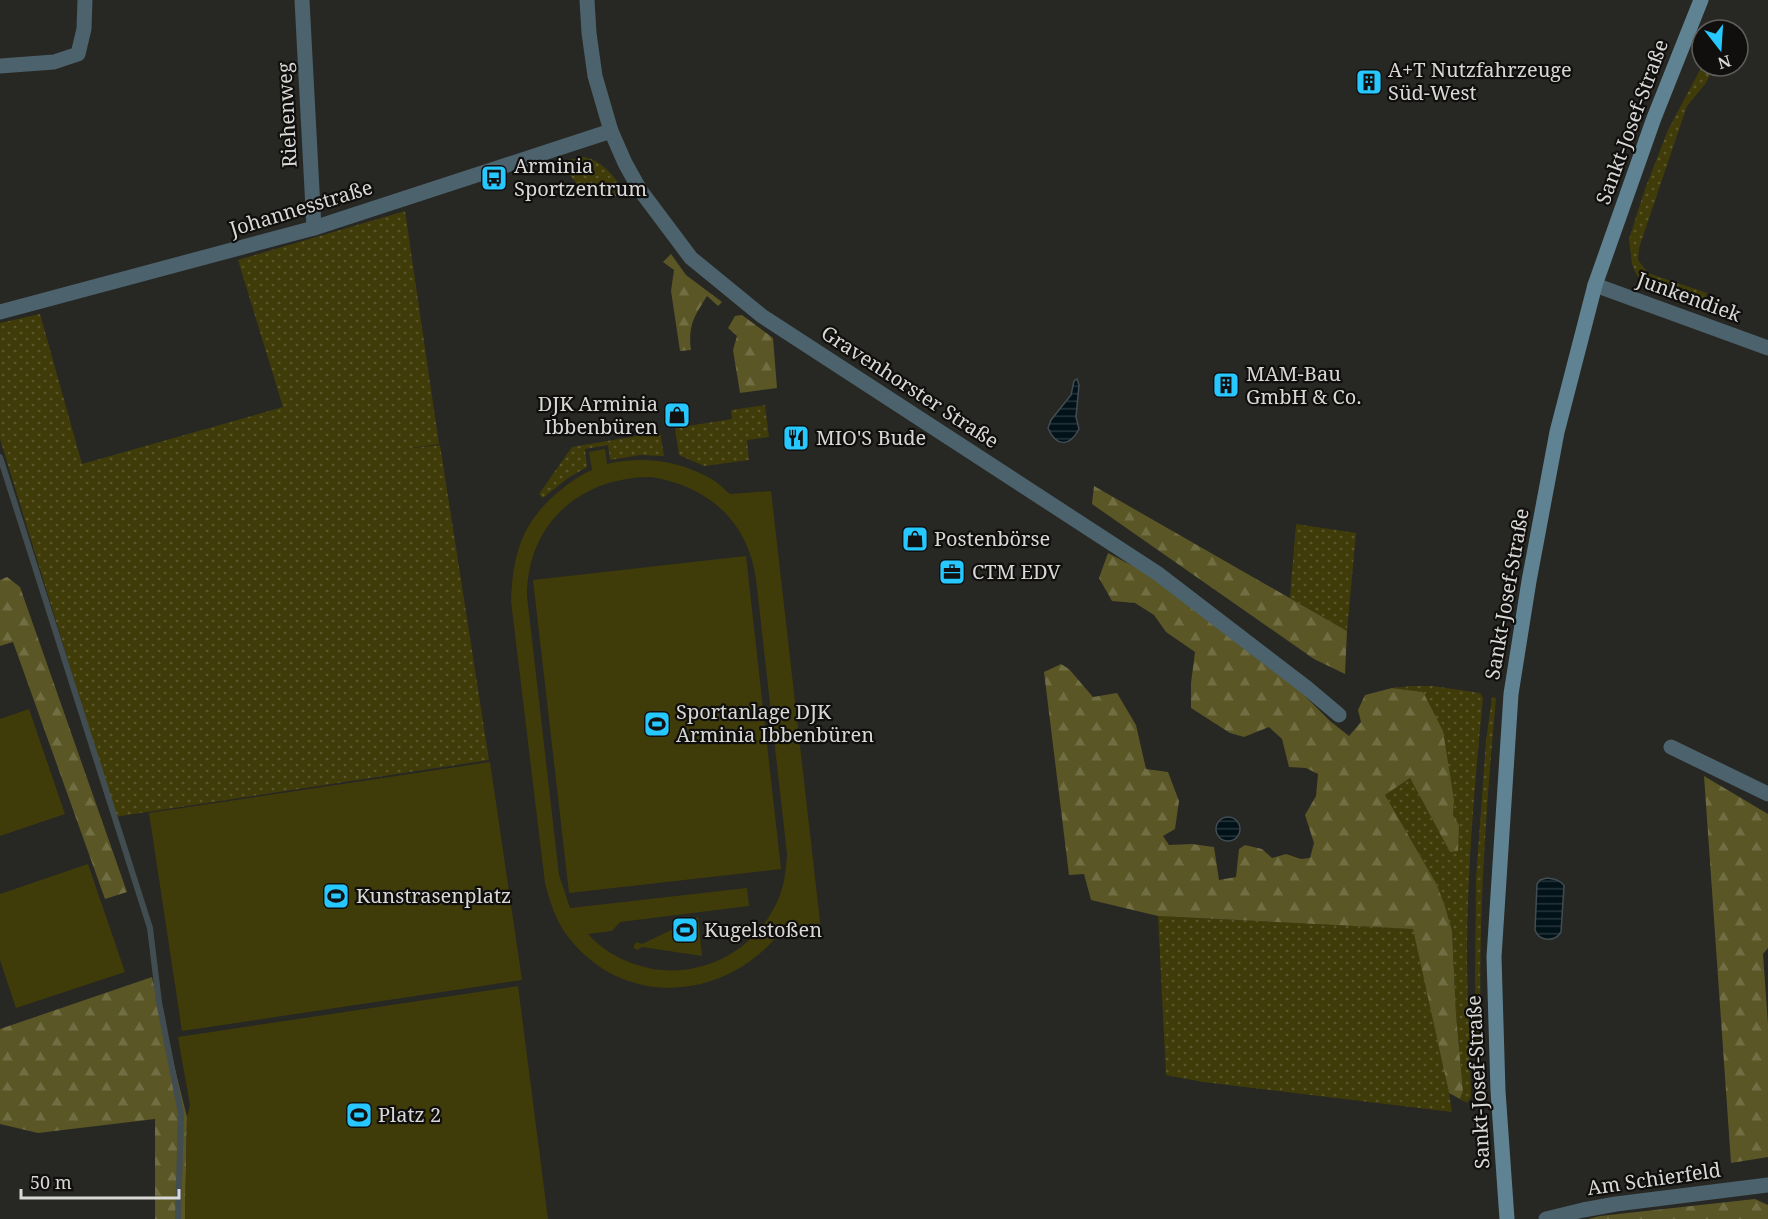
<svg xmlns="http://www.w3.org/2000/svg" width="1768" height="1219" viewBox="0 0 1768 1219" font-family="'Noto Serif',serif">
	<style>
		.grass { fill: url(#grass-dots) }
		.forest { fill: url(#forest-firs) }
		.garden { fill: #403c09; fill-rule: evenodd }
		.water { fill: url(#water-rules); stroke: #424d52; stroke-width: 1.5 }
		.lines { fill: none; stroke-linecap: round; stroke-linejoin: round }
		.stream { stroke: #424d52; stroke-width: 6 }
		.street { stroke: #4c626c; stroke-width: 15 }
		.secondary { stroke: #608393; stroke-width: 15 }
		.labels { text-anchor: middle; stroke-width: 4.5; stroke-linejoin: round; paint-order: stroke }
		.poi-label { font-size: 20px; fill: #d8d8d6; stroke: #100f0e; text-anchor: start }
		.street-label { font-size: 20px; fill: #d8d8d6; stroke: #100f0e }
	</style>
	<defs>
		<pattern id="grass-dots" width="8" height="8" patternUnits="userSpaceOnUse" patternTransform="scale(1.5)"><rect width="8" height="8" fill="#403c09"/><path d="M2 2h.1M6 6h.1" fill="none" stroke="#5b572c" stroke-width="1.8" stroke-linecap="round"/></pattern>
		<pattern id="forest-firs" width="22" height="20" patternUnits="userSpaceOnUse" patternTransform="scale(1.5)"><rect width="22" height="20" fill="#5a5625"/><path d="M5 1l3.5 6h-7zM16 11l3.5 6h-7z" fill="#716e44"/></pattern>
		<pattern id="water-rules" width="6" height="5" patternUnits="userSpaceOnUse" patternTransform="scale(1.5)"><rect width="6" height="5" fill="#021219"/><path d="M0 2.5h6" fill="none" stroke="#26343a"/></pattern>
	</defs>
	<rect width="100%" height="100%" fill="#272723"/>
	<!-- grass -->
	<g class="grass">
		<polygon points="1702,66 1714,66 1706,83 1687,106 1639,248 1638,260 1648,273 1707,293 1705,299 1692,304 1653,290 1645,285 1636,274 1632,264 1629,239 1645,189 1668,130"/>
		<path d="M584,157c20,4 33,23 44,39h-39l-6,-4 -20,-26 -1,-5z"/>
		<polygon points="405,211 439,444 403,449 440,445 489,760 114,817 107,787 0,439 0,323 40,314 82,464 283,407 238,260"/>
		<polygon points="765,405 769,437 747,440 749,460 704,466 679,455 675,428 732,419 731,410"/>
		<polygon points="660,432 664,456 640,455 610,460 608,445 585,449 587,467 568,478 543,498 539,494 572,447"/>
		<polygon points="1296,524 1356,533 1347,631 1290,598"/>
		<path d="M1412,686h21l47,7 3,5c-8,82 -15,164 -16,247 0,51 3,101 4,152l-4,6 -7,-4 3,-8 -7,-77 -4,-83 -7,-25 -9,-23 -51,-88 25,-17 40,74 4,-52 -6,-32 -25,-76 -31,-4z"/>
		<path d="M1492,697l4,1c-12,132 -21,265 -12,398l-6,4 -1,-3 -2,-120 1,-98 10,-138z"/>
		<polygon points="1158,916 1414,929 1449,1093 1452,1112 1203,1082 1166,1075"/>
	</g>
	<!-- forest -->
	<g class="forest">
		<path d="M671,254l15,21 36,27 -4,4 -11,-10c-13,21 -19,29 -16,54l-11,1 -9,-60 3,-21 -11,-8z"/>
		<polygon points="742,315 773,338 777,388 740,393 733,350 737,336 728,328 735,316"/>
		<polygon points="1094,486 1347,631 1345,674 1314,659 1092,504"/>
		<polygon points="1108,553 1152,576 1289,680 1330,721 1349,736 1361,722 1358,710 1365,695 1392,688 1423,692 1443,731 1454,800 1453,815 1459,825 1458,851 1450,852 1410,778 1385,795 1436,883 1445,906 1452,931 1456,1014 1463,1091 1460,1099 1449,1093 1413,929 1158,916 1091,900 1084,874 1069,875 1044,672 1061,664 1069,669 1093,697 1117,693 1136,725 1146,769 1168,772 1179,801 1175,829 1163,836 1169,845 1192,844 1214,847 1219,880 1236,877 1239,849 1245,845 1262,849 1272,858 1286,854 1301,859 1310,858 1314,843 1305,815 1316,796 1318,774 1306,768 1289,767 1282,739 1269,727 1244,737 1230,733 1191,708 1191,683 1195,652 1166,632 1154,615 1135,603 1112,601 1099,578"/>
		<polygon points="7,577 20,587 127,892 105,899 13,642 0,646 0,580"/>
		<polygon points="1704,776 1768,814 1768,948 1763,954 1768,1024 1768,1157 1731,1163"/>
		<polygon points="152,977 187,1117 185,1219 155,1219 155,1119 38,1133 0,1124 0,1029"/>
		<polygon points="1755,1199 1768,1205 1768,1219 1588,1219 1600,1216"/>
	</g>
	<!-- garden -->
	<g class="garden">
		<path d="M605,449l2,15c34,-8 69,-4 101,13 8,4 15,11 22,17l41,-3 50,439 -42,4c-55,67 -154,75 -210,4 -13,-16 -19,-36 -24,-55l-34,-282c2,-46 10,-77 46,-108 11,-9 21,-17 35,-23l-3,-18zM651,477c57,9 97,44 105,102l31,275c-1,14 -2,28 -7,41 -22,58 -87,90 -146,69 -17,-6 -34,-16 -46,-30l24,-3 8,-9 129,-16 -2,-18 -177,20 -11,-33 -32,-279c0,-73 54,-119 124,-119z"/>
		<polygon points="746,556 781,869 569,893 533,580"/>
		<polygon points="29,709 65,814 0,836 0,719"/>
		<polygon points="490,762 522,980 182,1031 149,813"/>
		<polygon points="88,864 125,972 16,1008 0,960 0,894"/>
		<polygon points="698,917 702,956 642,947 637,950 634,948 634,945 637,942 642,944"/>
		<polygon points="518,986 548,1219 185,1219 187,1117 190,1105 178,1037"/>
	</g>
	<!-- water -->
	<g class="water">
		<path d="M1077,379l2,6 -3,32 3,12c-9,18 -23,18 -31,-1l3,-8 20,-25 3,-14z"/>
		<circle cx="1228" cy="829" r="12"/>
		<path d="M1547,878c7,1 14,2 17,8l-3,46c-6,10 -22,10 -26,-2l2,-46 3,-4z"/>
	</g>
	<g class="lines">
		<!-- stream -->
		<polyline class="stream" points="0,457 150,928 159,1002 181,1114 178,1219"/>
		<!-- street -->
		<g class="street">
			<polyline points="302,0 314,228"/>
			<polyline points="587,0 589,33 595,76 611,131 625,163 640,190 691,258 762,316 1157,573 1307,688 1339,715"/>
			<polyline points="0,66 54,62 78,54 84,29 85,0"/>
			<polyline points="1595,285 1768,348"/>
			<polyline points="0,312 314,228 611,131"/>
			<polyline points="1671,747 1768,794"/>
			<polyline points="1546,1219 1583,1210 1616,1204 1768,1185"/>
		</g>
		<!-- secondary -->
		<polyline class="secondary" points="1507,1219 1498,1091 1494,957 1511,694 1529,581 1557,432 1595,285 1654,118 1701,0"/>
	</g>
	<!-- icons -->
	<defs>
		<symbol id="building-square" viewBox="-11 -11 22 22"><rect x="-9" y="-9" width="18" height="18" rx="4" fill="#27c8ff" stroke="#100f0e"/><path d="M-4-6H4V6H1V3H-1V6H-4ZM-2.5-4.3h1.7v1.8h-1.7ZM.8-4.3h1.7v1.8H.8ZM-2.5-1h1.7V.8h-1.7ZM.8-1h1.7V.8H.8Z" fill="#111"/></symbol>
		<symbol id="bus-square" viewBox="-11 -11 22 22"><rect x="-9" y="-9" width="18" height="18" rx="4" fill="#27c8ff" stroke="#100f0e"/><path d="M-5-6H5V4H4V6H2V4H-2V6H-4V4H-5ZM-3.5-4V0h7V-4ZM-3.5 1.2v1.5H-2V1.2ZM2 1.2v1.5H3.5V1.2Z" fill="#111"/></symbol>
		<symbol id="shop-square" viewBox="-11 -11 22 22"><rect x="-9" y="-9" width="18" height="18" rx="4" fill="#27c8ff" stroke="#100f0e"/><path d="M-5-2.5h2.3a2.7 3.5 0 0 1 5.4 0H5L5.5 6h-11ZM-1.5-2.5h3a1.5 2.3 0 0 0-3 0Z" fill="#111"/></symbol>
		<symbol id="restaurant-square" viewBox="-11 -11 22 22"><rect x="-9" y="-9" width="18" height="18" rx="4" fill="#27c8ff" stroke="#100f0e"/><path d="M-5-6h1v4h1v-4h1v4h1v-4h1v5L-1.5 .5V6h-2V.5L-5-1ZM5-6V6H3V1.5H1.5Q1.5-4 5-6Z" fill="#111"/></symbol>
		<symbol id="office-square" viewBox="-11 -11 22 22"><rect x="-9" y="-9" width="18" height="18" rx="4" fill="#27c8ff" stroke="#100f0e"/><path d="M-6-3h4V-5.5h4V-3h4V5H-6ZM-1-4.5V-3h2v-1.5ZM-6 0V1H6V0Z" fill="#111"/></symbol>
		<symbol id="stadium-square" viewBox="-11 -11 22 22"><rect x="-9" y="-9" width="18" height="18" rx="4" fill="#27c8ff" stroke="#100f0e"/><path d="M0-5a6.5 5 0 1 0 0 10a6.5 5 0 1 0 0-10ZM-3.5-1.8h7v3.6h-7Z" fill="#111"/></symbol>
	</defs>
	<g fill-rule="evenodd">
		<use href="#building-square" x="1354" y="67" width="30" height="30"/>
		<use href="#bus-square" x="479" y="163" width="30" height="30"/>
		<use href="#building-square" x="1211" y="370" width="30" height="30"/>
		<use href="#shop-square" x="662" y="400" width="30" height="30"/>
		<use href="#restaurant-square" x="781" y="423" width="30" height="30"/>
		<use href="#shop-square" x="900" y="524" width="30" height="30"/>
		<use href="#office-square" x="937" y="557" width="30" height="30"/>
		<use href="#stadium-square" x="642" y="709" width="30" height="30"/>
		<use href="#stadium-square" x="321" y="881" width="30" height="30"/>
		<use href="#stadium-square" x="670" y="915" width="30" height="30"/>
		<use href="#stadium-square" x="344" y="1100" width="30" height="30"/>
	</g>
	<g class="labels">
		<!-- poi labels -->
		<g class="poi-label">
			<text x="1388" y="77">A+T Nutzfahrzeuge<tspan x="1388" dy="23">Süd-West</tspan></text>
			<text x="514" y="173">Arminia<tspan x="514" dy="23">Sportzentrum</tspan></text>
			<text x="1246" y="381">MAM-Bau<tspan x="1246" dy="23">GmbH &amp; Co.</tspan></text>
			<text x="658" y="411" text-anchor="end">DJK Arminia<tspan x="658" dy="23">Ibbenbüren</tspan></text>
			<text x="816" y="445">MIO'S Bude</text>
			<text x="934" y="546">Postenbörse</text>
			<text x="972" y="579">CTM EDV</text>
			<text x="676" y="719">Sportanlage DJK<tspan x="676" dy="23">Arminia Ibbenbüren</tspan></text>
			<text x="356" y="903">Kunstrasenplatz</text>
			<text x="704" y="937">Kugelstoßen</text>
			<text x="378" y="1122">Platz 2</text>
		</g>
		<!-- street labels -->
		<g class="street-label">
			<text transform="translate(287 115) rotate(-93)" y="7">Riehenweg</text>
			<text transform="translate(1632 122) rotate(-70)" y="7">Sankt-Josef-Straße</text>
			<text transform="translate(301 208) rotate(-17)" y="7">Johannesstraße</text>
			<text transform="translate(1689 297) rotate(20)" y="7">Junkendiek</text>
			<text transform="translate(910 387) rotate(33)" y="7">Gravenhorster Straße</text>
			<text transform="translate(1507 594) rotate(-80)" y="7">Sankt-Josef-Straße</text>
			<text transform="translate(1478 1082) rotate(-93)" y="7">Sankt-Josef-Straße</text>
			<text transform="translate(1654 1179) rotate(-8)" y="7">Am Schierfeld</text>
		</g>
	</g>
	<!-- north arrow -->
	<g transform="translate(1720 48) rotate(163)"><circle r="28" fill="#100f0e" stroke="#605f5e" stroke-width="1.5"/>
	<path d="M0-4.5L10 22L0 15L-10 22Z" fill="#27c8ff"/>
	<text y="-9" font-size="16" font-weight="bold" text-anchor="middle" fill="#d8d8d6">N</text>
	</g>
	<!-- scale -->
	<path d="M21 1189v9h158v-9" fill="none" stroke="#d8d8d6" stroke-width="3"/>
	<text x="30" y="1189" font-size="18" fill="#d8d8d6" stroke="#100f0e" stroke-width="4.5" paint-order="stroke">50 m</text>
</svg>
